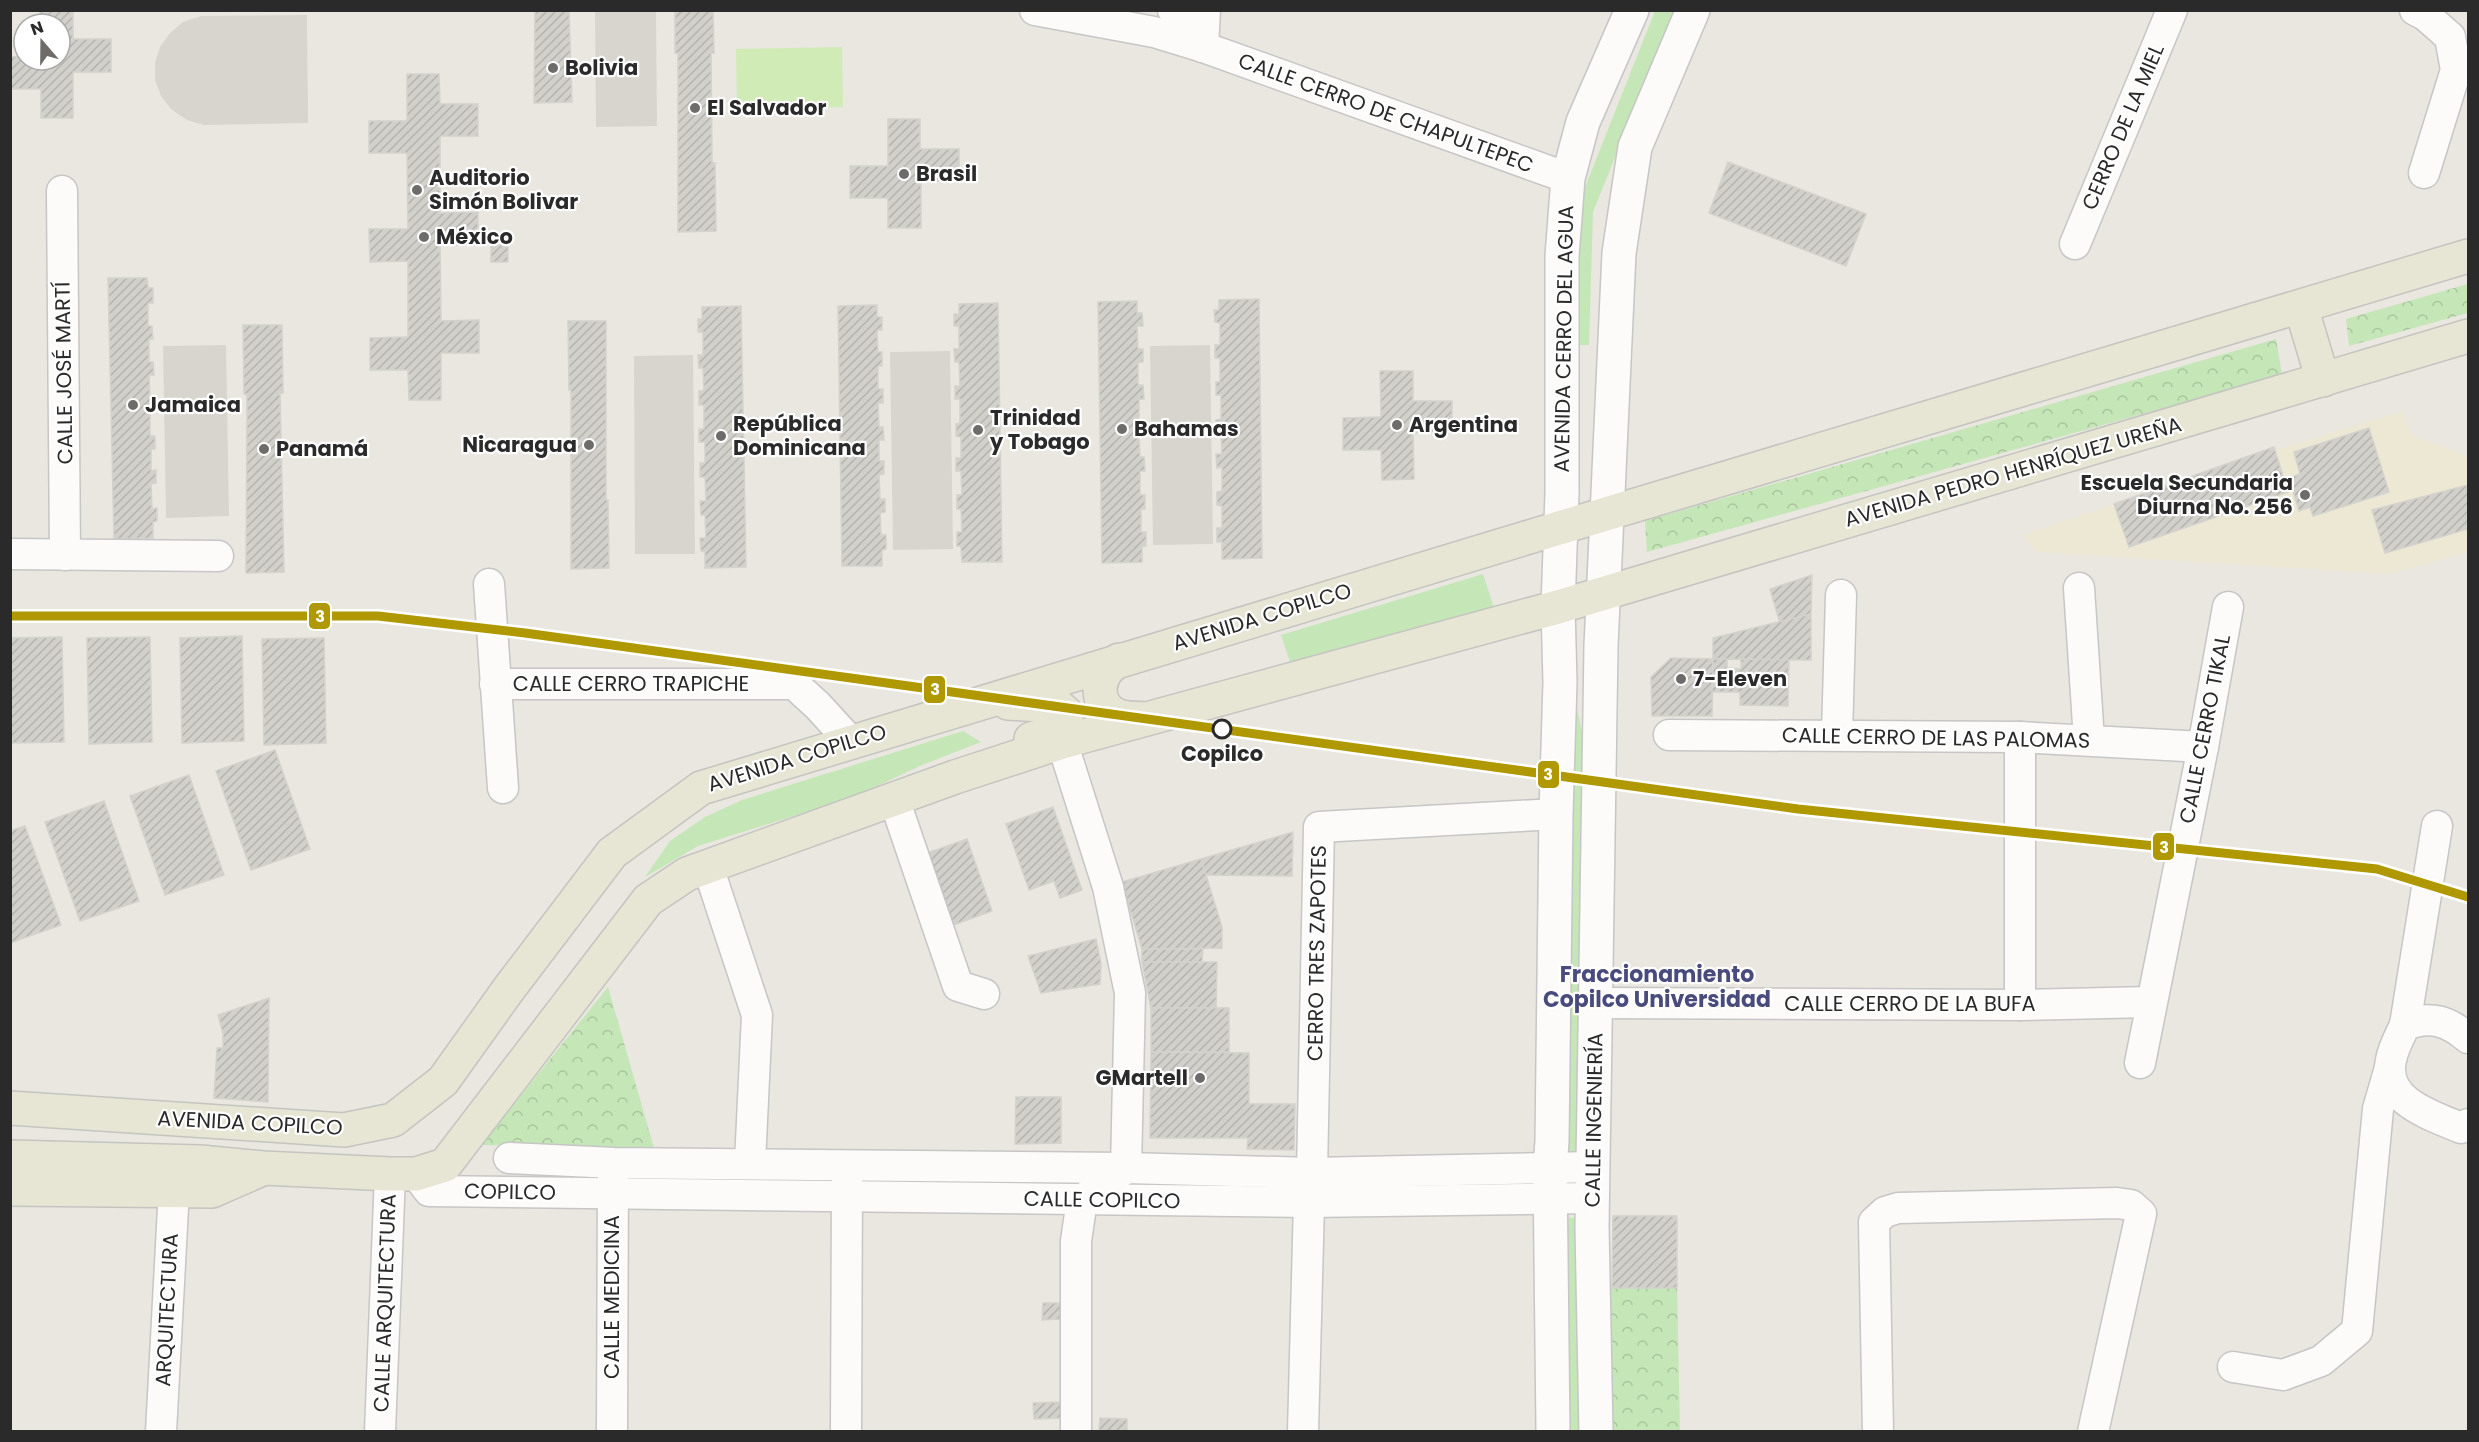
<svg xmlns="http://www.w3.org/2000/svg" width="2479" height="1442" viewBox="0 0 2479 1442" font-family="Poppins,sans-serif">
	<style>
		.education { fill: #ede8d4 }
		.grass { fill: #c5e6b7 }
		.park { fill: url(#park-crowns) }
		.pitch { fill: #d0ebb5 }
		.plaza { fill: #d7d5ce }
		.building { fill: url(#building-hatch); stroke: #d4d2cc; stroke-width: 1.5 }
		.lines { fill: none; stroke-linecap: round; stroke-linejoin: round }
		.street-casing { stroke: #c6c6c6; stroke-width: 33 }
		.secondary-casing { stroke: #c6c6c6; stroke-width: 36 }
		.primary-casing { stroke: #c4c4c1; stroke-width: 36 }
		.street { stroke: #fcfbfa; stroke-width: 30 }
		.secondary { stroke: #fcfbfa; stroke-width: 33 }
		.primary { stroke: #e7e5d3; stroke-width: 33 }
		.metro-1-casing { stroke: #fff; stroke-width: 14 }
		.metro-1 { stroke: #af9800; stroke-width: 9 }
		.poi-dot { fill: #6d6c6a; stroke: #fff; stroke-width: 2 }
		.stop-dot { fill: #fff; stroke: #2a2a2a; stroke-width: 3 }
		.labels { text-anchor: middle; stroke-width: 4.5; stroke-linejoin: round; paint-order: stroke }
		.poi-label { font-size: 21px; font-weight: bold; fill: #2a2a2a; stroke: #fff; text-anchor: start }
		.street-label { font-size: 21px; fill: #2a2a2a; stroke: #fff }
		.stop-label { font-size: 21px; font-weight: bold; fill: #2a2a2a; stroke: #fff }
		.neighbourhood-label { font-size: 22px; font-weight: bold; fill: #494b7d; stroke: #fff }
		.line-badge { stroke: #fff; stroke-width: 2 }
		.badge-label { font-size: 16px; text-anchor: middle; font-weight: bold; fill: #fff }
	</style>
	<defs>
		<pattern id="park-crowns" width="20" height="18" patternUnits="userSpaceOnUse" patternTransform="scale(1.5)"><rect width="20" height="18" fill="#c5e6b7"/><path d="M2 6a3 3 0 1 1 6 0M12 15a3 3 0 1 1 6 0" fill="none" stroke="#a9c59e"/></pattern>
		<pattern id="building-hatch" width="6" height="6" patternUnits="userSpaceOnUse" patternTransform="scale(1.5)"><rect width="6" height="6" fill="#d1d0cb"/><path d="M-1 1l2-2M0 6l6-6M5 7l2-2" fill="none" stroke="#b4b3ae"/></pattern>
	</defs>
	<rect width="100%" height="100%" fill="#e9e7e0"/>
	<!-- education -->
	<polygon class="education" points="2403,411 2411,435 2468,456 2468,552 2390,574 2036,552 2023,535 2292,445"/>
	<!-- grass -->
	<g class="grass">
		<polygon points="1655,11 1674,11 1593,212 1589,345 1580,345 1578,205"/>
		<polygon points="1483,574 1494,608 1290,662 1281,635"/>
		<polygon points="1573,692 1586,749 1577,1153 1562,1155"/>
		<polygon points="963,731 981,742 922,765 854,797 698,846 645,877 670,841 705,817 742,800"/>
		<polygon points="1561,1216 1579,1219 1579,1431 1562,1431"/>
	</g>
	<!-- park -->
	<g class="park">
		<polygon points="2468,284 2468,313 2349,346 2346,319"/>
		<polygon points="2276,339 2282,375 1647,552 1645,521"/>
		<polygon points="608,987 654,1148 481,1145"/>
		<polygon points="1601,1288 1677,1288 1680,1431 1603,1431"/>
	</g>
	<!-- pitch -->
	<polygon class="pitch" points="842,47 843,107 737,109 736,49"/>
	<!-- plaza -->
	<g class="plaza">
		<polygon points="595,11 656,11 657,126 596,127"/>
		<polygon points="307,15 308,123 204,125 187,120 171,109 161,96 155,80 155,63 160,47 170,33 183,22 201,16"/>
		<polygon points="226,345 229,516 166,518 163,346"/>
		<polygon points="1210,345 1213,544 1153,545 1150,346"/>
		<polygon points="950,351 953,549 893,550 890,352"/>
		<polygon points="693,355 695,554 635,554 634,356"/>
	</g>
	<!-- building -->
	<g class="building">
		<polygon points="40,10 73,10 73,39 111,39 111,72 73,72 73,118 41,118 41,89 10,89 10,57 24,56 24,60 60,60 60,24 40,24"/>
		<polygon points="535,10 569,10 572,102 534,103"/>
		<polygon points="675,10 713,10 714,53 711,53 712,163 715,163 716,231 678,232 678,53 675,53"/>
		<polygon points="407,74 439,74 440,104 478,104 478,136 440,136 440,213 478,212 478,245 440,245 441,321 479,320 479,353 441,353 441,400 409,400 408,370 370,370 370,338 408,337 408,261 370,262 369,229 408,229 407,153 369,153 369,121 407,121"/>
		<polygon points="888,119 920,119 920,149 959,149 959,181 921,181 921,228 888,228 888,198 850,198 850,166 888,166"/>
		<polygon points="1728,162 1866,214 1846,266 1709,213"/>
		<rect x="491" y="245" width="17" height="17"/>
		<polygon points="108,278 147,278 148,288 153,288 153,303 148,303 148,326 152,326 153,339 149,339 149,362 153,362 154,375 149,375 150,399 154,399 154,412 150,412 150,436 155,436 155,449 151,449 151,471 156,470 156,483 151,484 152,509 157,508 157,521 153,522 153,538 114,539"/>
		<polygon points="1259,299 1262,558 1222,559 1222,542 1217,542 1217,528 1222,528 1222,506 1217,505 1217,492 1222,491 1222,467 1217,468 1216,454 1222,454 1221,433 1216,433 1216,420 1221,419 1221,395 1216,395 1216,382 1220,382 1220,358 1215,358 1215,345 1220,345 1220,323 1215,322 1214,310 1219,310 1219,300"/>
		<polygon points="1137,301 1137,313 1142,313 1143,326 1137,326 1138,349 1143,349 1143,362 1138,362 1138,385 1143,385 1144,399 1139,399 1139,423 1144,423 1144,436 1139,436 1140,457 1144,457 1145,471 1140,471 1140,495 1145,495 1145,509 1141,509 1141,532 1146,532 1146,546 1142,546 1142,562 1102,563 1098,302"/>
		<polygon points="998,303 1002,562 962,562 961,546 957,546 957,532 962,532 961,509 957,509 957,495 962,495 961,471 956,471 956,458 961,458 961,437 956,436 956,424 960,423 960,399 955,399 955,386 960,386 959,362 955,362 954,349 959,349 959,326 954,326 954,314 959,314 959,304"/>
		<polygon points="877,305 877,317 882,317 882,330 877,330 878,352 882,352 882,366 878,366 878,389 883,389 883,403 878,403 879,427 883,427 884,440 879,440 879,461 884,461 884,474 879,475 880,499 885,499 885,512 880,513 881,535 886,535 886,549 882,550 882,566 842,566 838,306"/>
		<polygon points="741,306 746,567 705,568 705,552 701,551 700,538 706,538 705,515 701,515 700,501 706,501 705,477 700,477 700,463 705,463 705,442 699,442 699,429 704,429 704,405 699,405 699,391 704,391 703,368 699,368 698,355 703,355 703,332 698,332 698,319 702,319 702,307"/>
		<polygon points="568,321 606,321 606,500 608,500 609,568 571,569 571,390 569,390"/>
		<polygon points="243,325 282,325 283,393 280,393 284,572 246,573 247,411 247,394 244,394"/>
		<polygon points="1380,371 1413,371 1413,401 1452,401 1452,433 1413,433 1414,479 1382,480 1381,450 1343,450 1343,418 1381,417"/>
		<polygon points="2369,428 2389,492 2313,516 2310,507 2299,511 2289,478 2300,474 2294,452"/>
		<polygon points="2274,447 2288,492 2129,547 2114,504"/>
		<polygon points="2468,485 2468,529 2385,553 2372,510"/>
		<polygon points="1812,575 1811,614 1780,623 1770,589"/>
		<polygon points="1811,614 1811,660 1713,659 1713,638"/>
		<polygon points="242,636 244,741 182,743 180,638"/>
		<polygon points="62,637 64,742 10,743 10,638"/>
		<polygon points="150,637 152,742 89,744 87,638"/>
		<polygon points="324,638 326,743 264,745 262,639"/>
		<polygon points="1671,658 1713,659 1712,716 1652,716 1651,677"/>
		<polygon points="1713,659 1727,659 1727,668 1741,669 1741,659 1789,660 1788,706 1740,705 1740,692 1712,692"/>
		<polygon points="275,750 310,849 251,870 216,771"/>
		<polygon points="189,775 224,875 165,895 130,796"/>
		<polygon points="104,801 139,901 80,921 45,822"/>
		<polygon points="1053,807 1082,890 1060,898 1054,881 1029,890 1006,824"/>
		<polygon points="25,826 61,925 10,943 10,831"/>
		<polygon points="1293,832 1292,876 1206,875 1201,859"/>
		<polygon points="967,839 992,911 945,928 919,856"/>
		<polygon points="1201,859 1222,927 1222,948 1142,949 1122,882"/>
		<polygon points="1096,939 1101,963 1100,984 1041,993 1028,956"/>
		<polygon points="1142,949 1203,949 1202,962 1142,962"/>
		<polygon points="1142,962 1217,962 1216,1008 1151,1008"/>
		<polygon points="269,998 268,1102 214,1098 217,1048 223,1048 223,1034 218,1015"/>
		<rect x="1151" y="1008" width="78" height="44"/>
		<polygon points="1151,1052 1249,1053 1249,1104 1295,1104 1294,1150 1247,1149 1248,1138 1150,1138"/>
		<polygon points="1016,1097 1061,1097 1061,1143 1015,1144"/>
		<polygon points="1613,1216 1677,1216 1677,1288 1612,1288"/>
		<polygon points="1043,1303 1061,1303 1060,1319 1042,1320"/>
		<polygon points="1065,1402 1066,1418 1034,1419 1033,1403"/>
		<polygon points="1100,1418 1127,1419 1127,1432 1099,1432"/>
	</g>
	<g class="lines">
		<defs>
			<g id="street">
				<polyline points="1035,10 1154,32 1203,47 1568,178"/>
				<polyline points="1173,10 1203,47"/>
				<polyline points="2415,10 2425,15 2450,37 2456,70 2424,173"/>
				<polyline points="1203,47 1205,10"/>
				<polyline points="62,191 65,555"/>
				<polyline points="2075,244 2172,10"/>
				<polyline points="10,554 218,556"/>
				<polyline points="489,584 503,788"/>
				<polyline points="2079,588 2089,740"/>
				<polyline points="495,684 794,684 818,706 850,741"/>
				<polyline points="1669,735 2020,737 2203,747"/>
				<polyline points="1837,735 1841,595"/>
				<polyline points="1062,742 1108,887 1130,993 1126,1168 1082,1200 1076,1241 1076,1432"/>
				<polyline points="894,799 958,986 984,994"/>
				<polyline points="708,867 757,1015 750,1163"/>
				<polyline points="1597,1003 2020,1005 2151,1002"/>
				<polyline points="2020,1005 2020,737"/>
				<polyline points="2405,1025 2437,826"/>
				<path d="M2468,1038c-20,-17 -37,-23 -63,-13 -5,11 -12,23 -14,35 -9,41 40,55 70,68l7,-4"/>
				<polyline points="2140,1063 2203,747 2228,607"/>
				<polyline points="509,1158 614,1163 1126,1168 1312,1173 1593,1167"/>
				<polyline points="416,1174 429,1191 1309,1202 1593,1198"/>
				<polyline points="2233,1367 2283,1375 2321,1361 2357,1331 2378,1109 2389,1071"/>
				<polyline points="161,1432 174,1189"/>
				<polyline points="380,1432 390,1174"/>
				<polyline points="612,1432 613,1175"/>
				<polyline points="846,1432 847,1177"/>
				<polyline points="1303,1432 1309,1202 1312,1173 1319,827 1556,814"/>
				<polyline points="1878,1432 1874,1222 1885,1212 1898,1208 2117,1203 2131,1205 2141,1214 2093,1432"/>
			</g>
			<g id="secondary">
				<polyline points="1553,1432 1550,1168 1552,1141 1556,814 1560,682 1558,607 1562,493 1562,256 1568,178 1583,122 1632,10"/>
				<polyline points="1596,1432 1592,1227 1601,646 1619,253 1635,147 1693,10"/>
			</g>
			<g id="primary">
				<polyline points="2301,307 2323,380"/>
				<path d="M1119,660c-21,12 -28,42 -3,55 9,4 20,3 29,4"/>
				<polyline points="1008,703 1058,706 1066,713 1066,724 1062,729 1031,739"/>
				<polyline points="10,1108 344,1130 393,1120 443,1081 508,990 612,853 701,788 1529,537 2468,256"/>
				<polyline points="10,1157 200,1162 263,1168 390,1174 416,1174 445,1165 648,900 687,874 955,777 1062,742 1558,607 2468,336"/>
				<polyline points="10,1189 212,1191 262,1169"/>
			</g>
		</defs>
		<!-- street casing -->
		<use href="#street" class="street-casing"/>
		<!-- secondary casing -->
		<use href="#secondary" class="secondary-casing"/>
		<!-- primary casing -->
		<use href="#primary" class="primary-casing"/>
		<!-- street -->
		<use href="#street" class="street"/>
		<!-- secondary -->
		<use href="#secondary" class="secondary"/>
		<!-- primary -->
		<use href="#primary" class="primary"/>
		<defs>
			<polyline id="metro-1" points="10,616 378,616 525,633 1798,809 2377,869 2468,897"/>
		</defs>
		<!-- metro-1 casing -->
		<use href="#metro-1" class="metro-1-casing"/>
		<!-- metro-1 -->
		<use href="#metro-1" class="metro-1"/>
	</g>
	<!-- markers -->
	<g class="poi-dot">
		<circle cx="553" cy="68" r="6"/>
		<circle cx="695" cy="108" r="6"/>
		<circle cx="904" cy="174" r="6"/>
		<circle cx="417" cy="190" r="6"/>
		<circle cx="424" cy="237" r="6"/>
		<circle cx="133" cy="405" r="6"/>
		<circle cx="1397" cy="425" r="6"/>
		<circle cx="1122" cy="429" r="6"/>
		<circle cx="978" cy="430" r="6"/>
		<circle cx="721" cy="436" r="6"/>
		<circle cx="589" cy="445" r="6"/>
		<circle cx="264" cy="449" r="6"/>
		<circle cx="2305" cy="495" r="6"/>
		<circle cx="1681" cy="679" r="6"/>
		<circle cx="1200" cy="1078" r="6"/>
	</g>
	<circle class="stop-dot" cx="1222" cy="729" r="9"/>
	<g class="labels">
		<!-- poi labels -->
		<g class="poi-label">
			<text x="565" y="75">Bolivia</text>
			<text x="707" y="115">El Salvador</text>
			<text x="916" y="181">Brasil</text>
			<text x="429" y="185">Auditorio<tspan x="429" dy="24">Simón Bolivar</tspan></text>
			<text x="436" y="244">México</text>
			<text x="145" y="412">Jamaica</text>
			<text x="990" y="425">Trinidad<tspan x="990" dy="24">y Tobago</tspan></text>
			<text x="733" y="431">República<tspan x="733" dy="24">Dominicana</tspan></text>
			<text x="1409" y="432">Argentina</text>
			<text x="1134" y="436">Bahamas</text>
			<text x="577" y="452" text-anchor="end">Nicaragua</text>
			<text x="276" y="456">Panamá</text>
			<text x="2293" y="490" text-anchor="end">Escuela Secundaria<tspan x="2293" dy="24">Diurna No. 256</tspan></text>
			<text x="1693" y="686">7-Eleven</text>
			<text x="1188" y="1085" text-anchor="end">GMartell</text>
		</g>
		<!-- street labels -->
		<g class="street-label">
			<text transform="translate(1386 113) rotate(20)" y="7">CALLE CERRO DE CHAPULTEPEC</text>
			<text transform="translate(2123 127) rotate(-67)" y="7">CERRO DE LA MIEL</text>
			<text transform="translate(1564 339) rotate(-89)" y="7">AVENIDA CERRO DEL AGUA</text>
			<text transform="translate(64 373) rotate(-91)" y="7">CALLE JOSÉ MARTÍ</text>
			<text transform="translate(2013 472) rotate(-16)" y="7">AVENIDA PEDRO HENRÍQUEZ UREÑA</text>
			<text transform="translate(1262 617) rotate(-17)" y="7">AVENIDA COPILCO</text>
			<text x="631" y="691">CALLE CERRO TRAPICHE</text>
			<text transform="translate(2205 729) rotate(-79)" y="7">CALLE CERRO TIKAL</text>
			<text transform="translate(1936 738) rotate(1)" y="7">CALLE CERRO DE LAS PALOMAS</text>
			<text transform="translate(797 758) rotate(-17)" y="7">AVENIDA COPILCO</text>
			<text transform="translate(1317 953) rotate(-89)" y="7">CERRO TRES ZAPOTES</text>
			<text x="1910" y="1011">CALLE CERRO DE LA BUFA</text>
			<text transform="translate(1594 1120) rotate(-89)" y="7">CALLE INGENIERÍA</text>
			<text transform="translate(250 1123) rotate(3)" y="7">AVENIDA COPILCO</text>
			<text transform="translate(510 1192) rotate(1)" y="7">COPILCO</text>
			<text transform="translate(1102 1200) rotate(1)" y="7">CALLE COPILCO</text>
			<text transform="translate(612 1297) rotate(-90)" y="7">CALLE MEDICINA</text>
			<text transform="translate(385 1303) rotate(-88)" y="7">CALLE ARQUITECTURA</text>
			<text transform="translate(167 1310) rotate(-87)" y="7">ARQUITECTURA</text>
		</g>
		<!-- stop labels -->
		<g class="stop-label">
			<text x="1222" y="761">Copilco</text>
		</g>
		<!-- neighbourhood labels -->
		<g class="neighbourhood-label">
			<text x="1657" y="982">Fraccionamiento<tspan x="1657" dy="25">Copilco Universidad</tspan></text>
		</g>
	</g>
	<g class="line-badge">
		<rect x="308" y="602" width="23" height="28" rx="6" fill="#af9800"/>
		<rect x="923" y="675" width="23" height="29" rx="6" fill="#af9800"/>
		<rect x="1537" y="760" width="23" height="29" rx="6" fill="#af9800"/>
		<rect x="2152" y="832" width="23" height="29" rx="6" fill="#af9800"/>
	</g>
	<g class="badge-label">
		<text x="320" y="622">3</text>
		<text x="935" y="695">3</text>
		<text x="1548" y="780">3</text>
		<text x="2164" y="853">3</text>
	</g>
	<!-- border -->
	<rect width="2479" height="1442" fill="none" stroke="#2a2a2a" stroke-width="24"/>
	<!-- north arrow -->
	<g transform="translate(42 42) rotate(340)"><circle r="28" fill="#ffffff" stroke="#aaaaaa" stroke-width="1.5"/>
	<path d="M0-4.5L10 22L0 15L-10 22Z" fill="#6d6c6a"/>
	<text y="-9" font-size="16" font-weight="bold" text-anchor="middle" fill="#2a2a2a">N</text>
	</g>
</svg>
